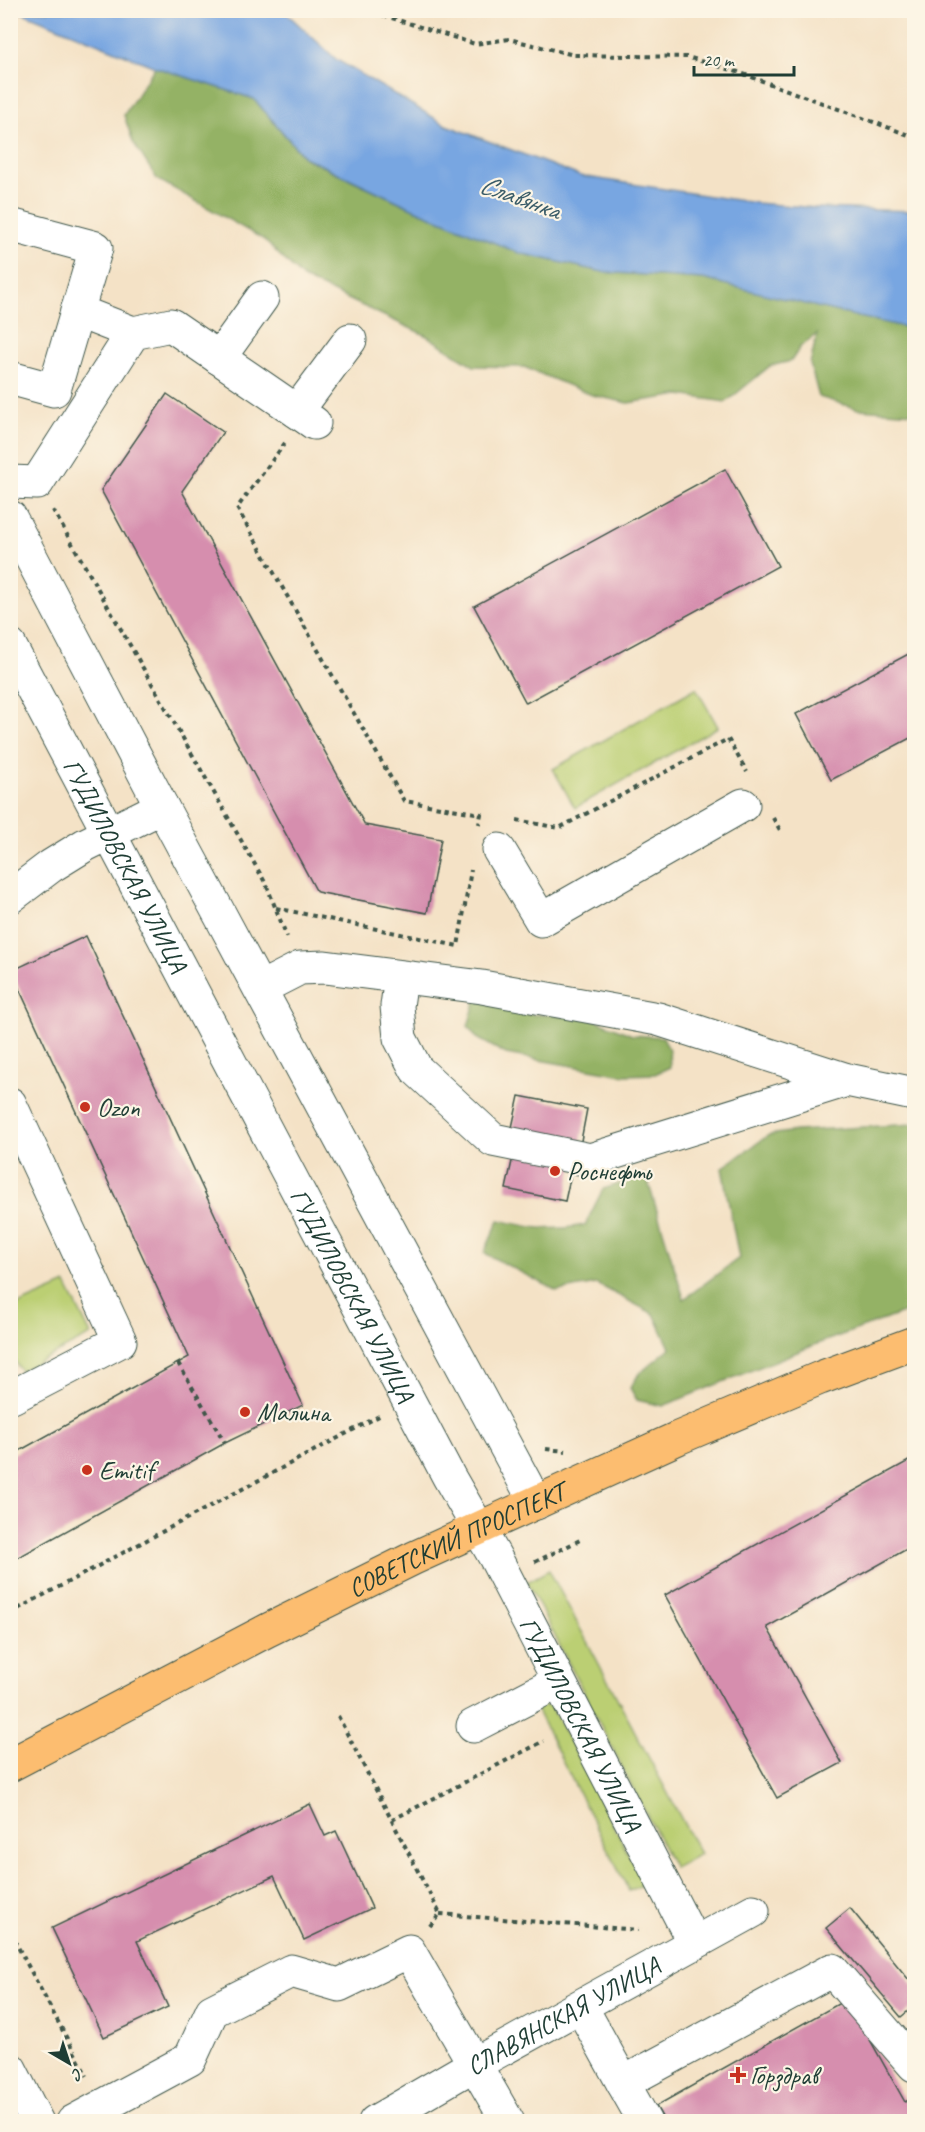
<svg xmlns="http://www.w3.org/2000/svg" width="925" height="2132" viewBox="0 0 925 2132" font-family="Caveat,sans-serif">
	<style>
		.green { fill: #bbcf73; stroke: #6d8654; stroke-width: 1.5 }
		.forest { fill: #94b265; stroke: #5a784c; stroke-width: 1.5 }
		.water { fill: #78a6e1; stroke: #4c728a; stroke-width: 1.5 }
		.building { fill: #d68eae }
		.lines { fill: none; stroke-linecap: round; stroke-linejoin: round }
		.minor-casing { stroke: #3f564a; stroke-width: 35 }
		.major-casing { stroke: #3f564a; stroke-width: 35 }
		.path { stroke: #3f564a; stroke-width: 4; stroke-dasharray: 4.5 4.5; stroke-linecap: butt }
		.minor { stroke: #fff; stroke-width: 33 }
		.major { stroke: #fcbd6f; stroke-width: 33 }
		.poi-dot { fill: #c8321e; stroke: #fcf5e5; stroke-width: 2 }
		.labels { text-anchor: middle; stroke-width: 4.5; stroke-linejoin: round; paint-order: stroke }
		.street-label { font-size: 26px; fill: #1f3d34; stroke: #fcf5e5 }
		.poi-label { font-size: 26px; fill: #1f3d34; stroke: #fcf5e5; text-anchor: start }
		.water-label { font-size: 27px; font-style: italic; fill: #3a5c68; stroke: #fcf5e5 }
	</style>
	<rect width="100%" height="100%" fill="#fcf5e5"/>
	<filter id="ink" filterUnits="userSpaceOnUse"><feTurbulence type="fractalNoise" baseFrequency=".0167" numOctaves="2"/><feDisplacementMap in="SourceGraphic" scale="12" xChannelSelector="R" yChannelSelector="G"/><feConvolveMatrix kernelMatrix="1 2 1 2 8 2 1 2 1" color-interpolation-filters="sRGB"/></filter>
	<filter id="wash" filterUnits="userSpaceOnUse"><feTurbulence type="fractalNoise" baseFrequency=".008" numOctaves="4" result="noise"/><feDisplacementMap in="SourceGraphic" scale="24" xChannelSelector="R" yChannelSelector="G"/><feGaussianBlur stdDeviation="1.35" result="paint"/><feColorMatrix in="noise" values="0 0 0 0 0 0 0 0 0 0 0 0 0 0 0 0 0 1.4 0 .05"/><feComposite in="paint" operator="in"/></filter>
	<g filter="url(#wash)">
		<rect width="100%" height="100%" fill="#f4e2c6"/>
		<!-- green -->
		<g class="green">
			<polygon points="696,688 718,727 575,808 553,769"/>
			<polygon points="66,1284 91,1335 21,1371 11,1355 11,1308"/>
			<polygon points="549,1570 700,1854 674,1868 527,1582"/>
			<polygon points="534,1705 551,1706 644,1884 629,1891"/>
		</g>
		<!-- forest -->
		<g class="forest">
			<polygon points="155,67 254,99 304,158 412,208 519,253 603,272 703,279 859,317 914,329 914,413 858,409 819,397 810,364 817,334 801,346 791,361 770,366 726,402 680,395 628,403 592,395 524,367 474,366 427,336 303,278 263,239 157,179 133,142 124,115"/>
			<polygon points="477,996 496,996 522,1014 589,1017 632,1035 663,1037 669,1050 670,1067 655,1074 623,1075 506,1054 477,1038 468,1026"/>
			<path d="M914,1124v185l-92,33 -159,64 -26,-6 -7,-12 9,-14 31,-26 -16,-34 -57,-30 -40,7 -73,-38 15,-33c35,8 49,12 86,5l18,-36 43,-14 38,124 55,-41 -17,-90 47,-33 27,-4z"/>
		</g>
		<!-- water -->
		<polygon class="water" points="18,11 284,11 337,60 446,125 580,176 756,203 817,208 914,211 914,329 859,317 703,279 603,272 519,253 412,208 304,157 254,99 155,67"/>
		<g id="blocks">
			<!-- building -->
			<g class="building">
				<polygon points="167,394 223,432 182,491 365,825 441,839 427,913 317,892 101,490"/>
				<polygon points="725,469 778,566 526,703 474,606"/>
				<polygon points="914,651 914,736 831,780 796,714"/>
				<polygon points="86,936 303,1405 225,1443 10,1562 10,1456 189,1357 11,971"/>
				<polygon points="519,1096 587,1109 580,1146 511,1132"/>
				<polygon points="514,1152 573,1165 565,1201 506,1189"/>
				<polygon points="914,1458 914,1545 767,1627 842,1763 777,1798 665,1595"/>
				<polygon points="310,1804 325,1836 336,1831 372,1908 304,1940 274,1876 137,1941 168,2007 104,2037 52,1928"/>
				<polygon points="850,1908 914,1986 914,2006 901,2017 826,1928"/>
				<polygon points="847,1999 905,2102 914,2097 914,2122 665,2122 656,2106"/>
			</g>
		</g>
	</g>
	<g filter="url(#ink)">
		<use href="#blocks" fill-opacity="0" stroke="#3f564a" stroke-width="1.5"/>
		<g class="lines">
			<defs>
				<g id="minor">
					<polyline points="10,225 96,248 54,390 10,378"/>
					<polyline points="77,311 133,333"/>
					<polyline points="219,358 262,298"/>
					<polyline points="297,411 350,340"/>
					<polyline points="10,482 37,483 133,333 171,325 314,423"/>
					<polyline points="10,517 162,807 536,1503"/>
					<path id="s1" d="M10,646l439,831 46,80 199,386"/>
					<polyline points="499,850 541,920 743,805"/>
					<polyline points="10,897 51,866 85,845 162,807"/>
					<polyline points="401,977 397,1006 400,1038 416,1069 493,1140 590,1160 847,1080"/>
					<polyline points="261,988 300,968 325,967 482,987 658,1019 847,1080 914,1094"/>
					<polyline points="10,1104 120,1341 12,1397 10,1394"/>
					<polyline points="473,1726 558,1682"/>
					<polyline points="581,2007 623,2083 832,1970 914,2065"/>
					<polyline points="10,2069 37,2122"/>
					<polyline points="623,2083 645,2122"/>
					<polyline points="73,2122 190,2059 212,2011 291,1971 339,1985 409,1951 508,2122"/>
					<path id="s2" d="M375,2122l100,-58 278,-153"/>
				</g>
				<g id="major">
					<path id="s3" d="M10,1765l258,-135 146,-72 264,-120 142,-60 94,-35"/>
				</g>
			</defs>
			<!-- minor casing -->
			<use href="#minor" class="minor-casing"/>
			<!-- major casing -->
			<use href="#major" class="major-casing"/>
			<!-- path -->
			<g class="path">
				<polyline points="366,10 475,44 509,39 574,55 687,57 738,72 914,137"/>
				<polyline points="285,443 237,508 404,801 481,814 479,824"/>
				<polyline points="53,510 266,884 287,937"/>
				<polyline points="10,814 10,817"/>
				<polyline points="773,818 780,830"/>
				<polyline points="517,820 559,828 728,739 747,772"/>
				<polyline points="276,908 458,946 471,870"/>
				<polyline points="178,1363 225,1443"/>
				<polyline points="546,1449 566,1451"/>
				<polyline points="535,1562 582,1539"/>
				<polyline points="10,1613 381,1415"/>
				<polyline points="338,1716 440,1914 429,1927"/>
				<polyline points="392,1820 544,1741"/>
				<polyline points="440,1914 638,1930"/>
				<polyline points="10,1932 87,2076"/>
			</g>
			<!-- minor -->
			<use href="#minor" class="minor"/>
			<!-- major -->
			<use href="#major" class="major"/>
		</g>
	</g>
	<!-- markers -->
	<g class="poi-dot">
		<circle cx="85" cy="1107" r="6"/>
		<circle cx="555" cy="1171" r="6"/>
		<circle cx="245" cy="1412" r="6"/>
		<circle cx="87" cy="1470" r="6"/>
		<path d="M735 2066h6v6h6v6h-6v6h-6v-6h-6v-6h6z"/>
	</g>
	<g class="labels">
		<!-- street labels -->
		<g class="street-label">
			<text dy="9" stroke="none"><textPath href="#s1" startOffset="248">ГУДИЛОВСКАЯ УЛИЦА</textPath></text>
			<text dy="9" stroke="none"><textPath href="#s1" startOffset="734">ГУДИЛОВСКАЯ УЛИЦА</textPath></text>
			<text dy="9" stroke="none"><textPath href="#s3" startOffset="500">СОВЕТСКИЙ ПРОСПЕКТ</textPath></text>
			<text dy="9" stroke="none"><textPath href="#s1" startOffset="1220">ГУДИЛОВСКАЯ УЛИЦА</textPath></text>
			<text dy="9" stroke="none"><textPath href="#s2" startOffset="216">СЛАВЯНСКАЯ УЛИЦА</textPath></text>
		</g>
		<!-- poi labels -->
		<g class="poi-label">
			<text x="97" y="1116">Ozon</text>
			<text x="567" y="1180">Роснефть</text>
			<text x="257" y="1421">Малина</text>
			<text x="99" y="1479">Emitif</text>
			<text x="750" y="2084">Горздрав</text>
		</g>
		<!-- water labels -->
		<g class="water-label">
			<text transform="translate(520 197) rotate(20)" y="9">Славянка</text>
		</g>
	</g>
	<!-- margin -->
	<rect width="925" height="2132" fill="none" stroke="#fcf5e5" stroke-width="36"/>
	<!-- north arrow -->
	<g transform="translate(69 2063) rotate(141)" stroke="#fcf5e5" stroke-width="4.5" paint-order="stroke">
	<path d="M0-4.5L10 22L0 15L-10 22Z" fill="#1f3d34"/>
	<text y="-9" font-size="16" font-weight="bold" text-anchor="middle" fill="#1f3d34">С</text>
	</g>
	<!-- scale -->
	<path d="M694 66v9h100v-9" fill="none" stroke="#1f3d34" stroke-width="3"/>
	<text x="703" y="66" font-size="18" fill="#1f3d34" stroke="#fcf5e5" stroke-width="4.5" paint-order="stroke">20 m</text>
</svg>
